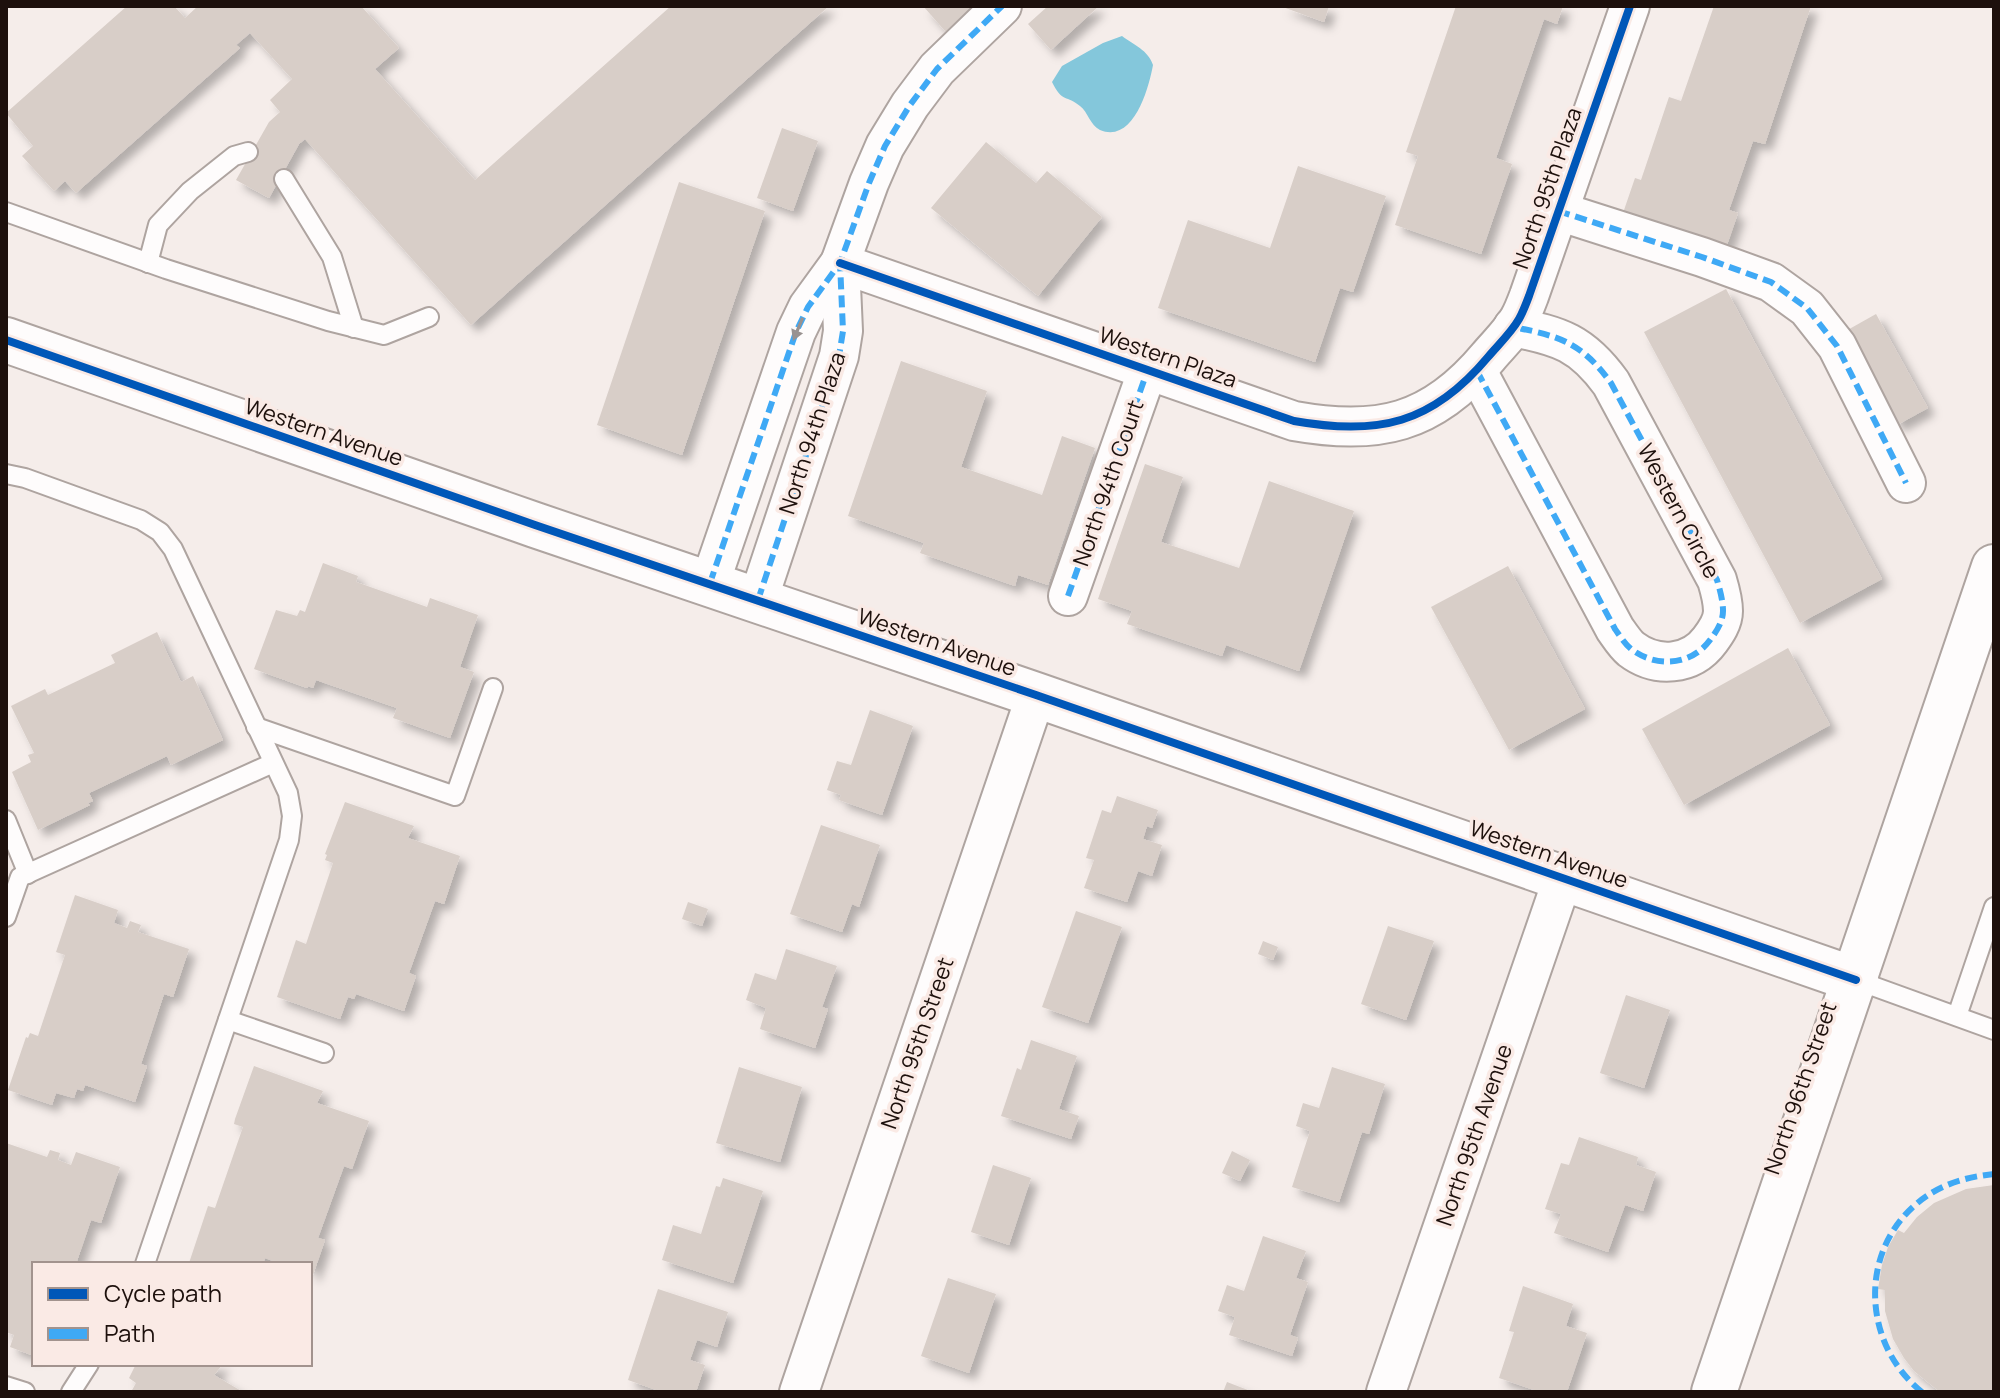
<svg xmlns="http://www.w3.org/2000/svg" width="2000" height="1398" viewBox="0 0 2000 1398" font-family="Manrope,sans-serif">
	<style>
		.water { fill: #84c7db }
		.building { fill: #d8cec8; filter: url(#shadow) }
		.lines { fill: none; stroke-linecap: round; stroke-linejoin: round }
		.lane-casing { stroke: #aea4a0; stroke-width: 22 }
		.street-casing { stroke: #aea4a0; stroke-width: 42 }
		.secondary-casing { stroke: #aea4a0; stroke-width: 48 }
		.lane { stroke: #fefcfc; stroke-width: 18 }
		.street { stroke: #fefcfc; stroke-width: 38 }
		.secondary { stroke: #fefcfc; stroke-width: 44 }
		.quiet { stroke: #3fa9f5; stroke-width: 6; stroke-dasharray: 12 6; stroke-linecap: butt }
		.cycleway-casing { stroke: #faeae5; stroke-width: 13 }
		.cycleway { stroke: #0057b8; stroke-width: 8 }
		.oneway { fill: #999290 }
		.labels { text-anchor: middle; stroke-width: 7; stroke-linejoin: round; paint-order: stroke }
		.street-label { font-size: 22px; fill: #1d100c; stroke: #faeae5 }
	</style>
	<defs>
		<filter id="shadow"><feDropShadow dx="7" dy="7" stdDeviation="4" flood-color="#0004"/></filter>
	</defs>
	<rect width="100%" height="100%" fill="#f5edea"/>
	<!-- water -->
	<path class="water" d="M1122,36c12,9 26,14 31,29 -4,22 -19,79 -53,65 -10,-5 -12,-18 -20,-24 -13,-11 -18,-3 -28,-24l10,-16 41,-23z"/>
	<!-- building -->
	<g class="building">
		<polygon points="127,6 174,6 185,18 198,6 361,6 399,48 375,69 475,180 671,6 829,6 471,325 305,139 299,144 269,198 236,180 269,122 280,112 270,100 292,79 250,33 236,45 240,48 76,193 65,181 54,191 22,156 33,146 6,113"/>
		<polygon points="923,6 975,6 946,32"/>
		<polygon points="1048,6 1099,6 1051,50 1028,24"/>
		<polygon points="1280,6 1329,6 1324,22"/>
		<polygon points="1456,6 1563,6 1557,24 1544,19 1496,158 1512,164 1481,254 1395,225 1418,156 1406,152"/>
		<polygon points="1714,6 1811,6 1765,144 1753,141 1729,210 1738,213 1726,248 1623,213 1635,178 1641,180 1669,97 1681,101"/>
		<polygon points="782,128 818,141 793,211 757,198"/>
		<polygon points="986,142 1036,183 1047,171 1102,217 1038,296 931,208"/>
		<polygon points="1298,166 1386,196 1353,292 1340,288 1315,362 1158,308 1188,220 1270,248"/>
		<polygon points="679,182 765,211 682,455 597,425"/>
		<polygon points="1726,289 1882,579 1800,623 1644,332"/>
		<polygon points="1876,314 1928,408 1897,425 1844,332"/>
		<polygon points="901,361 987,391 961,467 1042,495 1062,436 1095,448 1048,585 1018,575 1015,586 920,553 924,543 848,516"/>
		<polygon points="1145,464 1183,477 1161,542 1239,568 1269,481 1354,511 1299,671 1226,645 1222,656 1127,624 1132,611 1098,599"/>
		<polygon points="323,563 358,576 356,582 427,607 430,598 478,615 460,667 474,672 450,738 393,718 397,708 316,680 313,688 308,686 307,688 254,669 276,610 297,616 300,610 305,612"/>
		<polygon points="1508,566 1585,709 1509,750 1431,607"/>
		<polygon points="157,632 181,682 193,676 223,740 171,765 167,756 89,793 93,801 88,803 90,805 38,830 12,772 31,762 28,755 34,753 11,706 45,689 48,695 115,663 111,655"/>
		<polygon points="1788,648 1830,725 1684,805 1642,729"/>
		<polygon points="870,710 913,726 882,815 839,800 841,795 827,790 837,761 851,765"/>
		<polygon points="1117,796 1158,810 1152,828 1147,826 1143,839 1162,845 1152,876 1138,871 1127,902 1084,888 1094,860 1086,858 1102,810 1111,813"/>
		<polygon points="345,802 414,826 408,838 460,856 444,904 435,901 409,973 416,976 404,1011 356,994 354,999 348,997 340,1019 277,997 296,940 306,944 333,863 325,860 327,855 325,854"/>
		<polygon points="821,825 880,845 859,907 852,904 842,932 790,914"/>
		<polygon points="75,895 118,910 114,923 127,928 130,921 141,925 138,932 189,949 173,997 164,994 141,1064 147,1066 135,1102 85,1085 83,1091 77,1089 74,1098 56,1093 52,1105 8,1090 26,1037 28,1038 30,1033 38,1036 65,955 56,952"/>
		<polygon points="688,902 708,909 702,926 682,919"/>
		<polygon points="1076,911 1122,927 1088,1023 1042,1007"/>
		<polygon points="1388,926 1434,941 1406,1020 1361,1004"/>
		<polygon points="1263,941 1278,947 1273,960 1258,954"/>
		<polygon points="786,949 837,966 822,1007 828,1009 815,1048 760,1029 766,1008 746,1000 755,973 776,980"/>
		<polygon points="1626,995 1670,1010 1644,1088 1600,1073"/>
		<polygon points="1031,1040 1077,1056 1059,1109 1079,1116 1071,1139 1001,1116 1017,1068 1021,1070"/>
		<polygon points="254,1066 323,1091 317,1103 369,1121 352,1169 344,1166 318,1238 325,1240 313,1275 310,1274 310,1264 281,1264 265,1258 263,1264 256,1262 255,1264 189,1263 208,1206 215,1208 243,1127 234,1124 235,1119"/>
		<polygon points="739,1067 802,1087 780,1162 716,1143"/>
		<polygon points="1332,1067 1385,1084 1369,1134 1362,1132 1339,1202 1292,1187 1310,1131 1296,1126 1303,1103 1319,1108"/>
		<polygon points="1579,1137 1638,1157 1636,1165 1656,1172 1643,1211 1625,1205 1608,1252 1554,1233 1561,1214 1545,1209 1561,1163 1569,1165"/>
		<polygon points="6,1143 47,1157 50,1150 60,1153 58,1160 71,1165 76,1152 120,1167 101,1223 91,1220 76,1264 34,1264 34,1356 10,1347 14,1335 6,1332"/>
		<polygon points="1232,1151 1250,1160 1240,1181 1222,1173"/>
		<polygon points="993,1165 1031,1178 1009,1245 971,1232"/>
		<polygon points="723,1178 763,1191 733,1283 662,1260 673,1225 701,1234 716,1186 720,1187"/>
		<polygon points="1994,1185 1994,1392 1940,1392 1914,1371 1904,1358 1893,1339 1885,1311 1885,1290 1878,1289 1882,1265 1888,1247 1898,1230 1904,1233 1917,1217 1934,1203 1966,1189"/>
		<polygon points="1263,1236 1306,1251 1296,1278 1308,1282 1290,1335 1298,1338 1292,1356 1229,1335 1235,1317 1218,1311 1227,1285 1244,1291"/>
		<polygon points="948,1278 996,1294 969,1373 921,1356"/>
		<polygon points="1523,1286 1573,1304 1566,1326 1587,1333 1567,1392 1540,1392 1499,1378 1514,1332 1509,1331"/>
		<polygon points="658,1289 728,1312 717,1347 697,1340 690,1360 705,1365 696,1392 662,1392 628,1380"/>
		<polygon points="136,1364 223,1364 214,1375 243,1392 131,1392 136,1383 129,1378"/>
		<polygon points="1227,1382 1253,1392 1223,1392"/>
	</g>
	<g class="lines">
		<defs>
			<g id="lane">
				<polyline points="284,179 332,257 354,328"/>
				<polyline points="6,212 166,269 328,321 384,335 429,317"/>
				<polyline points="148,263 158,225 190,191 234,156 248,152"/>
				<polyline points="6,474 25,478 141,520 160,532 173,549 288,793 292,816 289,840 145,1264"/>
				<polyline points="256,727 455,796 493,688"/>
				<polyline points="6,820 28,874"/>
				<polyline points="6,917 20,877 273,763"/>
				<polyline points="1856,980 1994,1030"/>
				<polyline points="1957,1016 1994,907"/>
				<polyline points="228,1020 324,1053"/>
				<polyline points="6,1386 25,1392"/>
				<polyline points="71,1392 89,1364"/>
			</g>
			<g id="street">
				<polyline points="1558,211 1702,257 1771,282 1807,308 1837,346 1906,483"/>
				<path d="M840,263l454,158c84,15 138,3 194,-64 10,-12 23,-24 31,-38 4,-7 7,-15 10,-23l101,-290"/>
				<path d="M1477,371l138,258c5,7 10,15 16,20 25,19 60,17 79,-9 6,-8 13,-18 13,-29 0,-10 -3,-21 -6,-31l-106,-197c-29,-40 -51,-47 -98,-56"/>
				<polyline points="710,583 796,332 808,307 840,263 869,183 885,146 910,105 937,69 1002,6"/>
				<polyline points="1068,596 1148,369"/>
				<polyline points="758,600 839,356 843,331 840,263"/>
				<polyline points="799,1392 1036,695"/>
				<polyline points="1386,1392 1563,878"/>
			</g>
			<g id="secondary">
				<polyline points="6,340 535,525 1036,695 1856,980"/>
				<polyline points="1714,1392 1994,567"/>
			</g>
		</defs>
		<!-- lane casing -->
		<use href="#lane" class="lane-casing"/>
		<!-- street casing -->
		<use href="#street" class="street-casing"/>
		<!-- secondary casing -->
		<use href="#secondary" class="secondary-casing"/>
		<!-- lane -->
		<use href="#lane" class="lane"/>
		<!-- street -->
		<use href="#street" class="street"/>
		<!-- secondary -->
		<use href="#secondary" class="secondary"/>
		<!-- quiet -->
		<g class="quiet">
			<polyline points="1558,211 1702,257 1771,282 1807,308 1837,346 1906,483"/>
			<path d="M1477,371l138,258c5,7 10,15 16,20 25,19 60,17 79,-9 6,-8 13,-18 13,-29 0,-10 -3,-21 -6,-31l-106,-197c-29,-40 -51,-47 -98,-56"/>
			<polyline points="710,583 796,332 808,307 840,263 869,183 885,146 910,105 937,69 1002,6"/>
			<polyline points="1068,596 1148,369"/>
			<polyline points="758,600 839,356 843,331 840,263"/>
			<path d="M1922,1392c-58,-46 -64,-136 -8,-186 23,-21 51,-29 80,-32"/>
		</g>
		<defs>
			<g id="cycleway">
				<path d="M840,263l454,158c84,15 138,3 194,-64 10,-12 23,-24 31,-38 4,-7 7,-15 10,-23l101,-290"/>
				<polyline points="6,340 535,525 1036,695 1856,980"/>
			</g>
		</defs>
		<!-- cycleway casing -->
		<use href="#cycleway" class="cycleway-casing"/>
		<!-- cycleway -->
		<use href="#cycleway" class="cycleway"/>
	</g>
	<!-- one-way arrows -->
	<defs><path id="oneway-solid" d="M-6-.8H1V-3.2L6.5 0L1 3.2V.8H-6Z" transform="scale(2)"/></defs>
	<use class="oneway" href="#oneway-solid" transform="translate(798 329) rotate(113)"/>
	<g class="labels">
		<!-- street labels -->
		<g class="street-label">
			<text transform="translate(1547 188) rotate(-71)" y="8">North 95th Plaza</text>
			<text transform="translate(1168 357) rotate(19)" y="8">Western Plaza</text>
			<text transform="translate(324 432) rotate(19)" y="8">Western Avenue</text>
			<text transform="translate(812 433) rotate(-72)" y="8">North 94th Plaza</text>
			<text transform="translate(1108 483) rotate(-71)" y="8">North 94th Court</text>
			<text transform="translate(1679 511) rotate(62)" y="8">Western Circle</text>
			<text transform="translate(937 642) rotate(19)" y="8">Western Avenue</text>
			<text transform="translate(1549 854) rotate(19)" y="8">Western Avenue</text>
			<text transform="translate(917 1043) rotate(-71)" y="8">North 95th Street</text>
			<text transform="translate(1800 1088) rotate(-71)" y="8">North 96th Street</text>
			<text transform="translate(1474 1135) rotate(-71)" y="8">North 95th Avenue</text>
		</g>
	</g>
	<!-- border -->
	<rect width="2000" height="1398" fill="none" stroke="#1d100c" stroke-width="16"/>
	<!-- legend -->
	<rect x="32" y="1262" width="280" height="104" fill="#faeae5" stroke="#a2938e" stroke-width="2"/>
	<rect x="48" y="1288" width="40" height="12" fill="#0057b8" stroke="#a2938e" stroke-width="2"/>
	<text x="104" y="1302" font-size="24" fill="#1d100c">Cycle path</text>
	<rect x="48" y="1328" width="40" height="12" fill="#3fa9f5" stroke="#a2938e" stroke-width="2"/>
	<text x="104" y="1342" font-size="24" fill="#1d100c">Path</text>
</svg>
